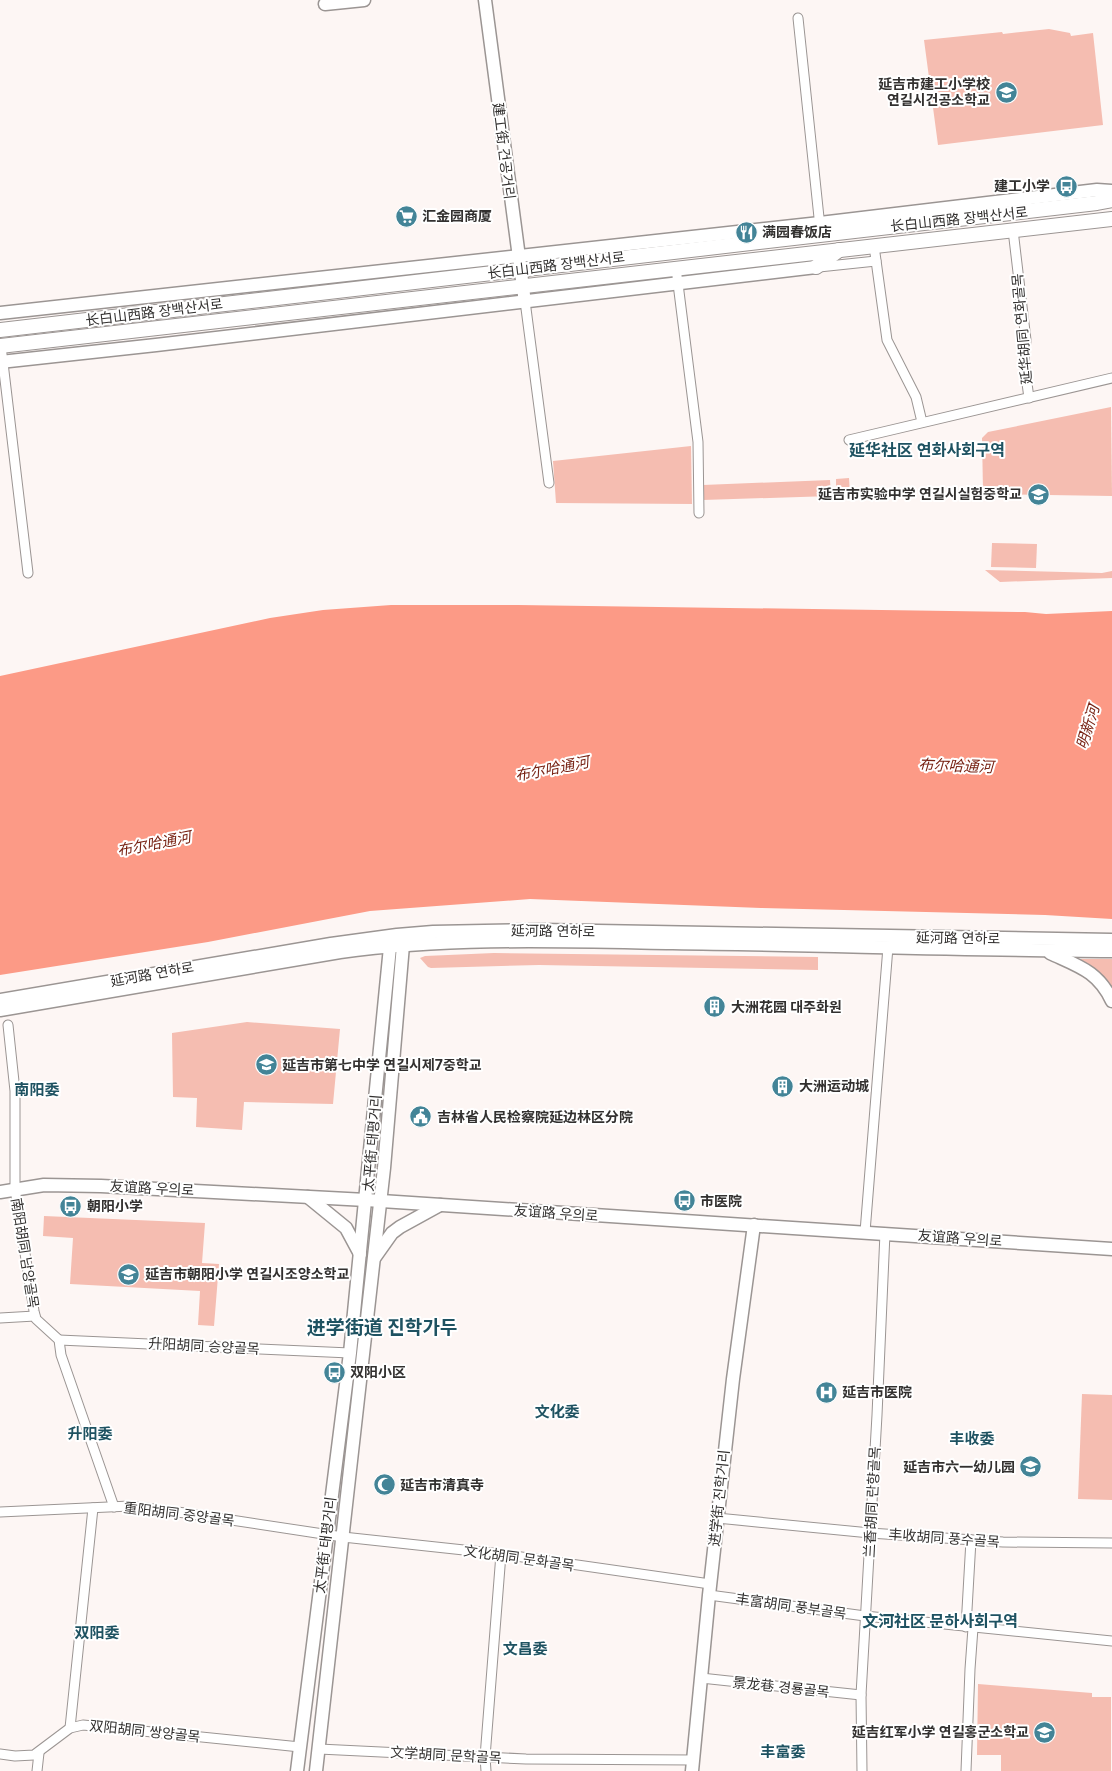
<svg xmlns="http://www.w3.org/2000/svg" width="1112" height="1771" viewBox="0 0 1112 1771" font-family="Inter,'Noto Sans SC','Noto Sans KR',sans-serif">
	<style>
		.green { fill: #f5bdb1 }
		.water { fill: #fc9a86 }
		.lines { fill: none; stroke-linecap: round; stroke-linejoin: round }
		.street-casing { stroke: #9b9593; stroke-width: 11 }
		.secondary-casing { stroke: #9b9593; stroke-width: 15 }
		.primary-casing { stroke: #9b9593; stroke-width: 16 }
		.street { stroke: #fff; stroke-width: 9 }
		.secondary { stroke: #fff; stroke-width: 12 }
		.primary { stroke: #fff; stroke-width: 14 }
		.labels { text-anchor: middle; stroke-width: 4; stroke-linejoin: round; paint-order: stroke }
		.poi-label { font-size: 14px; font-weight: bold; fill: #32302f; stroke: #fff; text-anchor: start }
		.street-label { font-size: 14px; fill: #32302f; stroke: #fff }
		.water-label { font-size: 15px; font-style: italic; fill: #782314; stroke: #fff }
		.neighbourhood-label { font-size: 15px; font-weight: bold; fill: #1e5261; stroke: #fff }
		.quarter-label { font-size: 16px; font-weight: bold; fill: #1e5261; stroke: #fff }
		.district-label { font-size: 19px; font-weight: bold; fill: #1e5261; stroke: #fff }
	</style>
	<rect width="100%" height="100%" fill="#fdf6f4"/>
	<!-- green -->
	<g class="green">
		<polygon points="1049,29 1070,33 1071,36 1093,33 1103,125 938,145 924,40 1002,32 1003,34"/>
		<polygon points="1111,407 1112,496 988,494 983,491 982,438 988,432"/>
		<polygon points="691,446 692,504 556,503 553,461"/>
		<polygon points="849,478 850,494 836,495 836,479"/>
		<polygon points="830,480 831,496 703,500 703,485"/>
		<polygon points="992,543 1037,544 1036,568 991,567"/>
		<polygon points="985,570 1102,573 1112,571 1112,578 1000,582"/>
		<polygon points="494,953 818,957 818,970 539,965 431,968 428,967 420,958 425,956"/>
		<polygon points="1075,959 1112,959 1112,995"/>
		<polygon points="247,1022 340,1029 333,1104 244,1102 242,1130 196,1127 197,1098 173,1097 172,1033"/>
		<polygon points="44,1216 205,1223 202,1263 219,1264 214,1326 198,1325 200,1291 70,1284 73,1238 43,1236"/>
		<polygon points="1082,1394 1112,1395 1112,1500 1078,1499"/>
		<polygon points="978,1684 1092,1693 1092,1697 1111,1697 1111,1771 1001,1771 1001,1755 977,1755"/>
	</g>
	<!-- water -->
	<polygon class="water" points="391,605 518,605 1025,612 1046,614 1112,611 1112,919 1045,915 761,908 530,899 370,911 208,942 0,975 0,676 270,618 323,610"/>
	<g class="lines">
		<defs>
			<g id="street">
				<polyline points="798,18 820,227"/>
				<polyline points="1013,230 1026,340 1024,362 1029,398"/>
				<polyline points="874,246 887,340 916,397 922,422"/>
				<polyline points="819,267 876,261"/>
				<polyline points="676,268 698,442 699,513"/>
				<polyline points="525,301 549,483"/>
				<polyline points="1,346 28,573"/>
				<polyline points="849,440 1112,378"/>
				<polyline points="8,1025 15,1091 15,1189 34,1311 36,1319 59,1340 61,1355 114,1507"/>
				<polyline points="865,1232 888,947"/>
				<polyline points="0,1318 35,1316"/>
				<polyline points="59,1340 350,1353"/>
				<polyline points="0,1512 130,1506 185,1513 343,1537 501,1554 710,1584"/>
				<polyline points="717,1518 870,1533 1003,1542 1112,1543"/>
				<polyline points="709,1595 865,1616 1112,1641"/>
				<polyline points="966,1627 971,1540"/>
				<polyline points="701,1678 861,1695"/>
				<polyline points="70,1728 93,1508"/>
				<polyline points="319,1749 526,1759 693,1760"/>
				<polyline points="0,1754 15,1756 34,1755 70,1728 83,1725 300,1747"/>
				<polyline points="37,1771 39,1753"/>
				<polyline points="486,1771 485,1757 501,1554"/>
				<polyline points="862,1771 861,1695 877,1415 885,1233"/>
				<polyline points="966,1771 970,1669 973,1628"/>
			</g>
			<g id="secondary">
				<polyline points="485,0 524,295"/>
				<polyline points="325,4 364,0"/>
				<polyline points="0,313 820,223 1097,190 1112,191"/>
				<polyline points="0,362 156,345 816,267"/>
				<path d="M1050,953c28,13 48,18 62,48"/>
				<polyline points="0,1000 331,944 397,935 433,932 542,930 1112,940"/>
				<path d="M0,1010l340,-58c111,-15 222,-11 333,-9 147,2 293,7 439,8"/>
				<polyline points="0,1192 44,1185 101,1186 366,1200 1112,1249"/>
				<polyline points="308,1197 346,1228 360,1254"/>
				<polyline points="375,1257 392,1233 400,1227 440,1205"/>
				<polyline points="297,1771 350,1353 390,947 394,940"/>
				<polyline points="316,1771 384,1168 403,945 399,940"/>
				<polyline points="692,1771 709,1595 733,1379 754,1225"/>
			</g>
			<g id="primary">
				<polyline points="816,267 839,250"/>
				<polyline points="0,330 1097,203 1112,200"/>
				<polyline points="0,346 1112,219"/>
			</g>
		</defs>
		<!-- street casing -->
		<use href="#street" class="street-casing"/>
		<!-- secondary casing -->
		<use href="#secondary" class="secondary-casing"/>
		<!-- primary casing -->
		<use href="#primary" class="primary-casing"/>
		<!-- street -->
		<use href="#street" class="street"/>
		<!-- secondary -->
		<use href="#secondary" class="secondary"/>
		<!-- primary -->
		<use href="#primary" class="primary"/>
	</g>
	<!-- icons -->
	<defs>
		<symbol id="school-disc" viewBox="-11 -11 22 22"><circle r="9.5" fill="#438497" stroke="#fff"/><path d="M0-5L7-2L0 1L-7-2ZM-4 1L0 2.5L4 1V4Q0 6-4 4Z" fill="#fff"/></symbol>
		<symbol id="bus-disc" viewBox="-11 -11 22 22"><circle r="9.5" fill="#438497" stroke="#fff"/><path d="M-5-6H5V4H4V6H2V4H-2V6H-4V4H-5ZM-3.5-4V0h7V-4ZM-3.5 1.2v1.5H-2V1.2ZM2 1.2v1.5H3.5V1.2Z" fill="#fff"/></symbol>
		<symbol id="supermarket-disc" viewBox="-11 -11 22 22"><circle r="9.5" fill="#438497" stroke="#fff"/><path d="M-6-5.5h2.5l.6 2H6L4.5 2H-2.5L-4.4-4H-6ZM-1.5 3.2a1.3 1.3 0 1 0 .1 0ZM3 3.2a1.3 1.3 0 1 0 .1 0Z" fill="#fff"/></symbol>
		<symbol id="restaurant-disc" viewBox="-11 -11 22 22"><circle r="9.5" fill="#438497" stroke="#fff"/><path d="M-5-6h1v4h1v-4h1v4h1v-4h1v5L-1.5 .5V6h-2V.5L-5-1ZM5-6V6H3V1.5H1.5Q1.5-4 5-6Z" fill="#fff"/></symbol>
		<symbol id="building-disc" viewBox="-11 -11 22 22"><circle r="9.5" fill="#438497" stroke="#fff"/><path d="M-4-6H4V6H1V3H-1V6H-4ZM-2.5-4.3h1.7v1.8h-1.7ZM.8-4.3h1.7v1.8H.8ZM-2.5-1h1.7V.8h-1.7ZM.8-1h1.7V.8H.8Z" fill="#fff"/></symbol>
		<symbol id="civic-disc" viewBox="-11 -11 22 22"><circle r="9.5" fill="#438497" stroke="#fff"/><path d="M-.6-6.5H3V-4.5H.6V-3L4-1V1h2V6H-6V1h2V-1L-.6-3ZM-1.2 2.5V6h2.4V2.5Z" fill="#fff"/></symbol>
		<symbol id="hospital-disc" viewBox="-11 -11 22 22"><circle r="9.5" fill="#438497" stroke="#fff"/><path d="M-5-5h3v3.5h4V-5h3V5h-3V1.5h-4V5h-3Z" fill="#fff"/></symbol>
		<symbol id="mosque-disc" viewBox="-11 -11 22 22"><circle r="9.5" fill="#438497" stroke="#fff"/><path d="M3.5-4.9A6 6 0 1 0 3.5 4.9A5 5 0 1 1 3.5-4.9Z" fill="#fff"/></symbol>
	</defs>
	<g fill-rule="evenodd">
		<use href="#school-disc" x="994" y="80" width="25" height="25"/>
		<use href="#bus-disc" x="1054" y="174" width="25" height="25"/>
		<use href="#supermarket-disc" x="394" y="204" width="25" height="25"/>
		<use href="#restaurant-disc" x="734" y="220" width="25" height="25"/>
		<use href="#school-disc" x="1026" y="482" width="25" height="25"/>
		<use href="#building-disc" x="702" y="994" width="25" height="25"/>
		<use href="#school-disc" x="254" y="1052" width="25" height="25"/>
		<use href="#building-disc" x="770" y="1074" width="25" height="25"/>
		<use href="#civic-disc" x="408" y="1104" width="25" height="25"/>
		<use href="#bus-disc" x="672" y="1188" width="25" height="25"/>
		<use href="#bus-disc" x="58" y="1194" width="25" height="25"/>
		<use href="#school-disc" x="116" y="1262" width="25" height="25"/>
		<use href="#bus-disc" x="322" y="1360" width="25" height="25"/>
		<use href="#hospital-disc" x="814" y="1380" width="25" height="25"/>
		<use href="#school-disc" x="1018" y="1454" width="25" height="25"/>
		<use href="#mosque-disc" x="372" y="1472" width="25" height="25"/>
		<use href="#school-disc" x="1032" y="1720" width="25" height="25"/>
	</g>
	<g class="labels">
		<!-- poi labels -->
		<g class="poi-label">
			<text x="990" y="89" text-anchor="end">延吉市建工小学校<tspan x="990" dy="16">연길시건공소학교</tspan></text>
			<text x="1050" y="191" text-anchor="end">建工小学</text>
			<text x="422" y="221">汇金园商厦</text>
			<text x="762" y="237">满园春饭店</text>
			<text x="1022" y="499" text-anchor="end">延吉市实验中学 연길시실험중학교</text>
			<text x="731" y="1012">大洲花园 대주화원</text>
			<text x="282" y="1070">延吉市第七中学 연길시제7중학교</text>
			<text x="799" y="1091">大洲运动城</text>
			<text x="437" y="1122">吉林省人民检察院延边林区分院</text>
			<text x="700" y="1206">市医院</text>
			<text x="87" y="1211">朝阳小学</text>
			<text x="145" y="1279">延吉市朝阳小学 연길시조양소학교</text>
			<text x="350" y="1377">双阳小区</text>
			<text x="842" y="1397">延吉市医院</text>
			<text x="1015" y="1472" text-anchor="end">延吉市六一幼儿园</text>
			<text x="400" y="1490">延吉市清真寺</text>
			<text x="1029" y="1737" text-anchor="end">延吉红军小学 연길홍군소학교</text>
		</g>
		<!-- street labels -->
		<g class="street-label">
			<text transform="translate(504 151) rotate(83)" y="5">建工街 건공거리</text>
			<text transform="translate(959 219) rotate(-6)" y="5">长白山西路 장백산서로</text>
			<text transform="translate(556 265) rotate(-7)" y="5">长白山西路 장백산서로</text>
			<text transform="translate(154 312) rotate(-7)" y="5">长白山西路 장백산서로</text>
			<text transform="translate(1022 329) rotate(-95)" y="5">延华胡同 연화골목</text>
			<text transform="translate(553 931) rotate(1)" y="5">延河路 연하로</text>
			<text transform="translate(958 938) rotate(1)" y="5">延河路 연하로</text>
			<text transform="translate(152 974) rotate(-10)" y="5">延河路 연하로</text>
			<text transform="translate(372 1143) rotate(-85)" y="5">太平街 태평거리</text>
			<text transform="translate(152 1188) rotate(3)" y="5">友谊路 우의로</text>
			<text transform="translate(556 1213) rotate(4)" y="5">友谊路 우의로</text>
			<text transform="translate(960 1238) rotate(4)" y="5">友谊路 우의로</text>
			<text transform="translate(25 1253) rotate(81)" y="5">南阳胡同 남양골목</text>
			<text transform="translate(204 1346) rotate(3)" y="5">升阳胡同 승양골목</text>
			<text transform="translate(719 1498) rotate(-84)" y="5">进学街 진학거리</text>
			<text transform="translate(872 1502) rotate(-87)" y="5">兰香胡同 란향골목</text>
			<text transform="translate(179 1514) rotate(7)" y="5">重阳胡同 중양골목</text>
			<text transform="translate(944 1538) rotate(4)" y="5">丰收胡同 풍수골목</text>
			<text transform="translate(325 1545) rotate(-83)" y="5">太平街 태평거리</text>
			<text transform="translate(519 1558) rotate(8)" y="5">文化胡同 문화골목</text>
			<text transform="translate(791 1606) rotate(8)" y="5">丰富胡同 풍부골목</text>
			<text transform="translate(781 1687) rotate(6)" y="5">景龙巷 경룡골목</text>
			<text transform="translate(145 1731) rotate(6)" y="5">双阳胡同 쌍양골목</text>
			<text transform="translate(446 1755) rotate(3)" y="5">文学胡同 문학골목</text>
		</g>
		<!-- water labels -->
		<g class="water-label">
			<text transform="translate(1088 727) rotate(-73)" y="5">明新河</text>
			<text transform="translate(956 766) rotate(2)" y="5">布尔哈通河</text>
			<text transform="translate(552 769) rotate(-11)" y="5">布尔哈通河</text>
			<text transform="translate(154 844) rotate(-11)" y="5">布尔哈通河</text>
		</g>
		<!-- neighbourhood labels -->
		<g class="neighbourhood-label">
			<text x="37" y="1095">南阳委</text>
			<text x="557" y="1417">文化委</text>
			<text x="90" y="1439">升阳委</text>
			<text x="972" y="1444">丰收委</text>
			<text x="97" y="1638">双阳委</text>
			<text x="525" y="1654">文昌委</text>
			<text x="783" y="1757">丰富委</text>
		</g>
		<!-- quarter labels -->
		<g class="quarter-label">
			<text x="927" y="456">延华社区 연화사회구역</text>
			<text x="940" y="1627">文河社区 문하사회구역</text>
		</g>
		<!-- district labels -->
		<g class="district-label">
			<text x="382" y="1334">进学街道 진학가두</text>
		</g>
	</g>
</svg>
